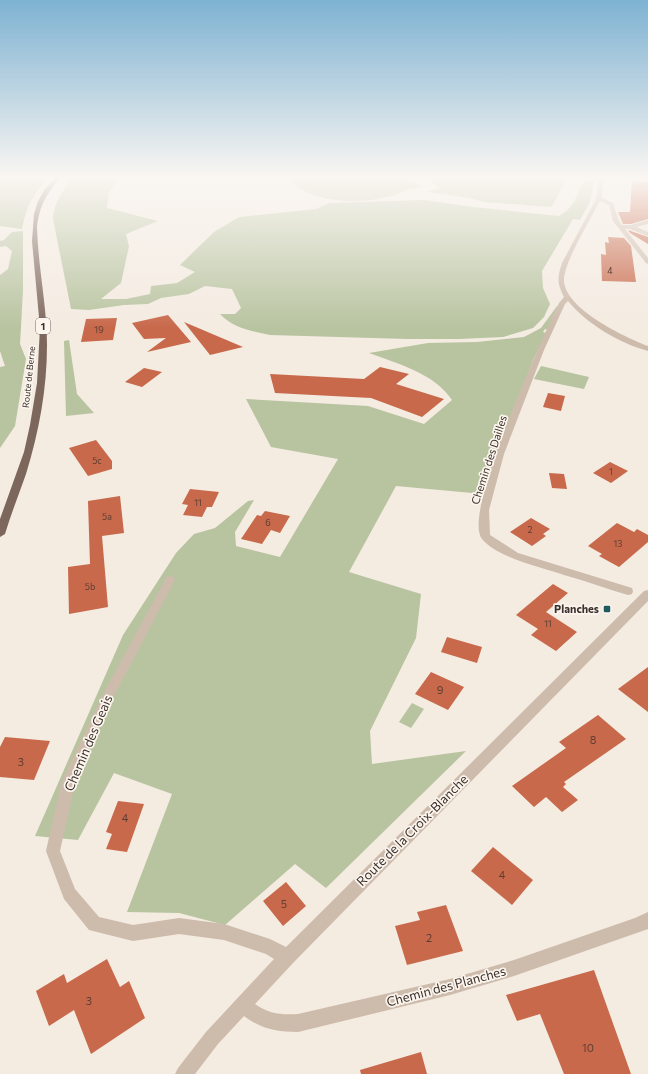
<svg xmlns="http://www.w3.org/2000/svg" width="648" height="1074" viewBox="0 0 648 1074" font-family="Commissioner,sans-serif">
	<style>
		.green { fill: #b8c4a0 }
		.building { fill: #c8694b }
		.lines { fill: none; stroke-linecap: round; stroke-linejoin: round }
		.minor { fill: #cdbbac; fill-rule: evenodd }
		.major { fill: #7d675c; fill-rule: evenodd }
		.poi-dot { fill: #1f5a5e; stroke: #fbf5ee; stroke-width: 1.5 }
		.labels { text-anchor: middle; stroke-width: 3.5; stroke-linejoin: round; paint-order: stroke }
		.number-label { font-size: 9px; fill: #5e3e33 }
		.far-street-label { font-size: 9px; fill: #3b302b; stroke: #fbf5ee }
		.shield { fill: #fbf5ee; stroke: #756b66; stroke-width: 1 }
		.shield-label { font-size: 10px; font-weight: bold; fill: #3b302b }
		.street-label { font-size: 11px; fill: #3b302b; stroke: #fbf5ee }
		.poi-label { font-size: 11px; font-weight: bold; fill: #3b302b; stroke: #fbf5ee; text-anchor: end }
		.near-number-label { font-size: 11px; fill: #5e3e33 }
		.near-street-label { font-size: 13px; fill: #3b302b; stroke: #fbf5ee }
	</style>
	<rect width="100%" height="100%" fill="#f4ebe1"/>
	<!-- green -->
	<g class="green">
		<path d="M0,177h50c-17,15 -24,31 -28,52l-22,-3z"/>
		<path d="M74,177h45l-10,16 -2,15 51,13 -32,13 3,12 -8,37 -20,16h25l24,-5 1,-8 26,-3 18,-11 -15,-7 34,-33 25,-15 77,-8 13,-6 96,-3 48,7 86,9c14,-7 18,-20 24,-34l12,-5 -5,25 -10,18 -7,-1 -31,52 1,17 7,16 -6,13 -11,11 -30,9 -44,2h-52l-137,-4c-19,-4 -37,-7 -50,-21h15l6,-6 -9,-19 -27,-3 -16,8 -28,4 -13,6 -24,1 -35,5 -18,-1 -18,-90c1,-18 10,-28 21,-42z"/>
		<path d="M286,177h121l16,10c-5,1 -11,1 -15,2 -6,2 -11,6 -17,7 -25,7 -58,7 -83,-3 -8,-3 -15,-10 -22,-16z"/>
		<path d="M424,177h148c-9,3 -14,22 -21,30l-66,-5 -15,-4 -43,-6 13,-4z"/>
		<polygon points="23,231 23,291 20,344 26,359 15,426 0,448 0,367 5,366 0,351 0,275 8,269 12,251 6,246 0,247 0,241 4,240 12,232"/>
		<path d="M557,306l2,1 -11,23 -3,-1 -2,3 3,1 -13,27 -50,134 -87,-8 -47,86 72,22 -5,44 -46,93 2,33 94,-13 -140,137 -31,-24 -70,61 -46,-12 -52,-1 45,-118 -58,-21 -36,67 -43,-4 88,-201 53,-82 18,-19 21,-6 33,-27 6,-1 -19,32 1,14 44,11 58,-98 -67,-12 -25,-48 122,7 56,18 28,-24c-18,-27 -54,-36 -83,-47l59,-10 49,-1 47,-5 17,-9z"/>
		<polygon points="69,340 77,394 94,413 66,416 64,341"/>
		<polygon points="541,366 589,377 584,389 534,379"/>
		<polygon points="412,703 424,709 411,728 399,722"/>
	</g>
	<!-- building -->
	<g class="building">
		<polygon points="632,181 648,182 648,219 631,224 623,224 618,212 630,212"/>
		<polygon points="628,230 648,237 648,244 630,233"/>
		<polygon points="608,237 624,238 631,246 636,282 602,281 601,254 606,255 605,242 609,243"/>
		<polygon points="168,315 191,342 147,352 166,338 144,339 132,323"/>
		<polygon points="117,318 113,340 81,342 86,319"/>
		<polygon points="184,322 243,347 210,355"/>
		<polygon points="380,367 409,374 396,384 444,399 422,417 371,398 275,393 270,374 364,379"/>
		<polygon points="144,368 162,372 142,387 125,382"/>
		<polygon points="548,393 565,396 561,411 543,407"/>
		<polygon points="96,440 112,461 112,469 88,476 69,448"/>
		<polygon points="610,462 628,471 611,483 593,473"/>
		<polygon points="549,473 564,474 567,489 552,488"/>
		<polygon points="190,489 219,492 212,507 207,507 202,517 183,515 188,505 182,504"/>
		<polygon points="120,496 124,533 102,536 108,607 69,614 68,567 90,564 88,501"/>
		<polygon points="265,511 290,516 280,533 271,530 262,544 241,539 257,515 261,516"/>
		<polygon points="531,518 550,529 543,534 546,536 532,546 510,532"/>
		<polygon points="617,523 634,532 637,529 648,535 648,542 619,567 599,556 602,554 588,546"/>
		<polygon points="553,584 568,593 546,612 577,632 556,651 531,635 538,629 516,615"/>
		<polygon points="447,637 482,647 477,663 441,652"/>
		<polygon points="648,667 648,712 618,689"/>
		<polygon points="431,672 464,687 448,710 415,694"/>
		<polygon points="598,715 626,739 564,782 566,784 563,787 578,800 562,812 546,797 534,807 512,786 566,748 559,742"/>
		<polygon points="5,737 50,741 34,780 0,777 0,747"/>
		<polygon points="118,801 144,804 127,852 106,849 112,834 106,832"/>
		<polygon points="493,847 533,880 512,905 471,871"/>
		<polygon points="286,882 306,906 283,926 263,901"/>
		<polygon points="446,905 463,951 407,965 395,926 420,920 417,912"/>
		<polygon points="107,959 120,987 129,981 145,1018 91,1054 74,1010 49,1026 36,991 64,974 67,983"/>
		<polygon points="594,970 631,1074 564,1074 540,1014 517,1021 506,995"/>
		<polygon points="421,1052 427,1074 361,1074 360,1070"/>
	</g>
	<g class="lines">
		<!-- minor -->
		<g class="minor">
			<path d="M599,177h4l-1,21 11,5 6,18 3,4h9l17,-5v4l-12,3 12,5v4l-18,-7h-5l23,29v6l-2,-1 -33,-42 -4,-16 -9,-4c-10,19 -34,58 -36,77 -2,30 61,59 84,68v5c-29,-8 -61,-27 -80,-50l-3,3 -21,46 -40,104 -15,56 1,25 28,18 114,35 1,3 -1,3 -4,1c-21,-6 -42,-14 -64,-20 -23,-8 -66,-17 -82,-36 -21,-25 62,-204 77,-236l5,-6c-7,-14 -7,-19 -2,-34l34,-64z"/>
			<path d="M170,576l4,1 1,3 -61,116 -39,87 -15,68 15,38 24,28 34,8 46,-7 45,6 46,15 16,8 358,-356 4,-1v11l-355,362 -38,41c14,10 26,11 43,10l152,-35 64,-19 121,-42 13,-6v17l-134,47 -64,19 -152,37c-21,0 -37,-3 -54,-16l-26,28 -23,30h-20l3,-6 28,-36 68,-73 -8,-5 -42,-14 -45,-6 -46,7 -44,-11 -25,-31 -18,-48 15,-68 41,-87 63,-116 1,-3z"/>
		</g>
		<!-- major -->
		<path class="major" d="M56,177h5c-15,18 -21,27 -24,50 1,40 10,79 10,118 0,44 -8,87 -21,129 -7,20 -15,40 -21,60l-5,3v-18l24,-67 6,-27 7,-42 3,-55 -8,-87 2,-27 4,-13 7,-12z"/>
	</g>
	<!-- sky -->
	<linearGradient id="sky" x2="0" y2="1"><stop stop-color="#7eb2d2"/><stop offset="0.54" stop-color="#faf6f2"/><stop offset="1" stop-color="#faf6f2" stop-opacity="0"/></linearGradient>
	<rect width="648" height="328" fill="url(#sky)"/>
	<!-- markers -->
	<rect class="poi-dot" x="603" y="605" width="8" height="8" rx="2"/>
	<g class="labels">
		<!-- number labels -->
		<g class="number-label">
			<text x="610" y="274">4</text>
			<text x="99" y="333">19</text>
			<text x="97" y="464">5c</text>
			<text x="611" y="475">1</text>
			<text x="198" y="506">11</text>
			<text x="107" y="520">5a</text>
			<text x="268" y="526">6</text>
			<text x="530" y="533">2</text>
			<text x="618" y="547">13</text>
			<text x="90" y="590">5b</text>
			<text x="548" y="627">11</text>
		</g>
		<!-- far-street labels -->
		<g class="far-street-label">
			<text transform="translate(29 377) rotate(-84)" y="3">Route de Berne</text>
		</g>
		<!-- shield labels -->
		<rect class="shield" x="36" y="318" width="14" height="16" rx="3"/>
		<g class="shield-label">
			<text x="43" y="330">1</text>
		</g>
		<!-- street labels -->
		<g class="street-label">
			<text transform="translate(489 460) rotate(-72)" y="4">Chemin des Dailles</text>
		</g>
		<!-- poi labels -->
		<g class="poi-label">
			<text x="599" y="613">Planches</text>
		</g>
		<!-- near-number labels -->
		<g class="near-number-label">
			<text x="440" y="694">9</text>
			<text x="593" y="744">8</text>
			<text x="21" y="766">3</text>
			<text x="125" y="822">4</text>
			<text x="502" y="879">4</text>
			<text x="284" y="908">5</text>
			<text x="429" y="942">2</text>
			<text x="89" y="1005">3</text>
			<text x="588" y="1052">10</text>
		</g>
		<!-- near-street labels -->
		<g class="near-street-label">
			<text transform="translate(88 743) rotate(-67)" y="5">Chemin des Geais</text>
			<text transform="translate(412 830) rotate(-45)" y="5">Route de la Croix-Blanche</text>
			<text transform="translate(446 986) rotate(-15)" y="5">Chemin des Planches</text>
		</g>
	</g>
</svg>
